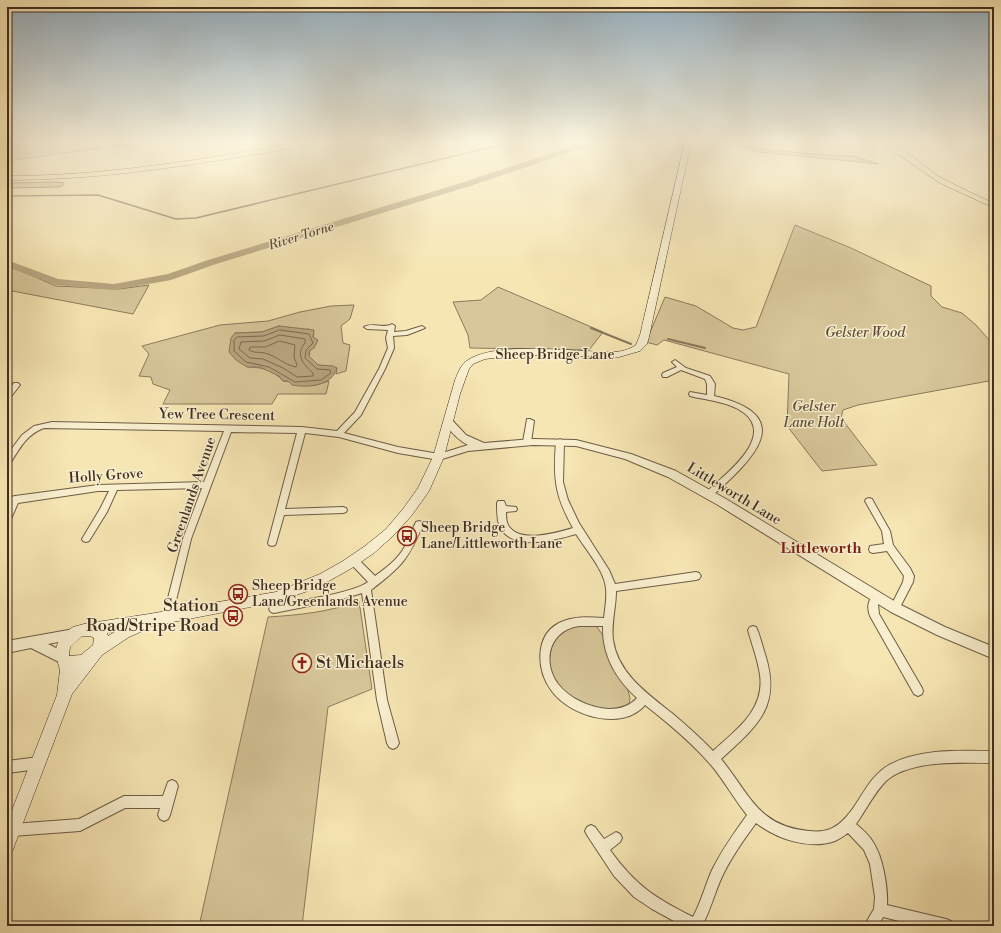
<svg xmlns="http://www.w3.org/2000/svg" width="1001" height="933" viewBox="0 0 1001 933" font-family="'Libre Bodoni',serif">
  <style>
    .green { fill: #d7c79a; stroke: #8c7a5e }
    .water { fill: #b8a781; stroke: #88775b }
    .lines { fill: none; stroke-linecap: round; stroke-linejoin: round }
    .shore { stroke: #7c6a51; stroke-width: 1 }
    .stream-far1 { stroke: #88775b; stroke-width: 1.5 }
    .stream { stroke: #88775b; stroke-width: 2 }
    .river { fill: #b8a781; fill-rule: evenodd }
    .minor-casing { stroke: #6e5c46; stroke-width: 2 }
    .tertiary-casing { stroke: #6e5c46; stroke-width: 2 }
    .secondary-casing { stroke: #402e21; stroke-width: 1 }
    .trunk-casing { stroke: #402e21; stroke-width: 1 }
    .minor { fill: #f9efce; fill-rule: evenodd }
    .tertiary { fill: #f9efce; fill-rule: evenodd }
    .secondary { fill: #f9efce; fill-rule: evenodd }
    .trunk { fill: #f6e6b3; fill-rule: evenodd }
    .labels { text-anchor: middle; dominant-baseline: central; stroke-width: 3; stroke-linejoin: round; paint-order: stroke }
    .far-water-label { font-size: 13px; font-style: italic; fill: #5e4c39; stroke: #f9efce }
    .park-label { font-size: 14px; font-style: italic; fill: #5e4d39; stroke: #f9efce }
    .street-label { font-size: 14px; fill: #402e21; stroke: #f9efce }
    .poi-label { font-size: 14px; fill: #402e21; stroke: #f9efce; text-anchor: start }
    .neighbourhood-label { font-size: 15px; font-weight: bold; fill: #7a1f14; stroke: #f9efce }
    .near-poi-label { font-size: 17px; fill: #402e21; stroke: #f9efce; text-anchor: end }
  </style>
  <rect width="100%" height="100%" fill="#f6e6b3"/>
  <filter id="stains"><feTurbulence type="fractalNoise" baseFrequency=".005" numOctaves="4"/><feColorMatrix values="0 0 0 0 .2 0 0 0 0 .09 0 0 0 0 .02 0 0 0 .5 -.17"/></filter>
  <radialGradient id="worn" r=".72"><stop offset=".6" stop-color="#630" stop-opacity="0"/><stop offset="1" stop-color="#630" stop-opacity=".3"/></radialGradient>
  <path class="green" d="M7 142H146L7 161Z
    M718 142H732L758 149 835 156H853L879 164 760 152Z
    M7 183 58 182 64 183 62 186 59 187 7 188Z
    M795 225 851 248 931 286V296L942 307 962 313 976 325 990 341H994V380L858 405 843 410 841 418 877 465 822 471 787 426 789 374 664 340 657 345 646 342 665 297 696 306 733 328 743 330 756 327Z
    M7 265 56 286 119 289 149 285 133 314 7 290Z
    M498 287 603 332 589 350 470 348 468 335 453 302 481 300Z
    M354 305 350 319 341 326 343 343 350 345 346 371 336 374 337 368 318 365 309 356 314 333 309 329 300 330 279 326 262 332 235 333 247 367C261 367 274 370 283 381L316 385 329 381 326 394H278L272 404H163L170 390 153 384 151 377 139 376 149 354 142 346 220 325 268 321 300 312 331 306Z
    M359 601 372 689 328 707 302 926H199L268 617C300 615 329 612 359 601Z
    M584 622 597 627 607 641 625 679 630 698 628 710 594 712 555 688 545 647 550 636Z"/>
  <path class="water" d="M279 326 314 330 313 337 318 340 314 348 309 351V356L318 365 333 366 337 368C332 386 308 388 292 385L288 381H283L279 376 260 367H247L236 360 229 352 231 338 235 333 262 332Z"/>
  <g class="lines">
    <path class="shore" d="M280 330 309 334 313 343 306 350 305 358 317 369 330 370 331 373 321 380 295 382 269 367 246 362 234 351V340L237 337 263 336Z
      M280 335 305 339V343C295 355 303 364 313 373V376L297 377 283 368 263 359 250 358 239 349 241 342 264 341Z
      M280 341 295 345 294 357 297 365 296 367C285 365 276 356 265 353 259 352 254 353 249 350L250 347H265Z"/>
    <path class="stream-far1" d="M7 196 98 195 176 219 196 218 513 142"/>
    <path class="stream" d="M591 328 631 344
      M668 339 705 348"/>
    <path class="river" d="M585 142H596L595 144 467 187 216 264 171 280 114 290 56 285 7 267V260L58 279 114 284 168 274 208 260 461 183Z"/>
    <defs>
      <path id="minor" d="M392 324 395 326 394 332 406 331 422 326 425 328 407 335 393 336 394 348 385 369 361 415 344 433 398 447 439 454 443 457 442 459 439 460 398 453 339 437 305 433 285 509 343 507 346 508 347 510 346 512 343 513 284 515 276 543 275 545 272 546 269 545 268 543 297 433 231 432 191 539 171 621 168 622 165 621 163 618 183 539 202 488 117 490 107 512 89 541 86 542 83 541 82 539 100 509 109 491H98L18 503 10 521 7 522V508L9 504H7V498L15 496 98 485 204 482 224 431 44 428C27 434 19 449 10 464L7 465V455L22 435 34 426 52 422 302 427 337 431 355 412 379 369 388 348 386 338 388 330 367 329 364 327C372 322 384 329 392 324Z
        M675 360 686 368 710 376 715 384 714 396C800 416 752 460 712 496H706L705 494 706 492C726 474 781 433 738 409 723 401 706 400 690 396L689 394 690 392 707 395V384L705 379 681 370 667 377H663L662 375 663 373 677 367 672 362Z
        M14 383H18L20 385 10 398H7V391Z
        M527 419H530L534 421 531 442 527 445 523 442Z
        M560 439 564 442 563 482 568 500 579 523 609 570 615 584 696 572 699 573 701 576 699 579 696 580 616 591C616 608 611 623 613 640 618 674 648 694 673 714 687 726 701 738 713 751 736 730 765 710 760 675 758 660 752 645 748 630L750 627 753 626 756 627C760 635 762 645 765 654 782 707 757 726 721 759 750 794 757 826 809 831 825 833 836 829 847 816 862 799 868 777 889 765 920 748 960 751 994 751V763C963 763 911 759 886 781 874 793 866 810 856 824 862 829 869 835 873 842 883 857 888 887 887 905L946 919 951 921 953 926H919L883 917 878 926H864L874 909 875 897 870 864 864 850 848 833C844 836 839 839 835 841 809 850 777 839 756 823 743 841 730 859 721 879 714 895 710 911 702 926H683L652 909 634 897 614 876 587 835 585 831 587 827 591 825 595 827 604 839 616 832 620 834 622 838 620 842 610 850C635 885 655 898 693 917 701 902 705 886 712 870 722 850 734 833 747 815 734 799 724 780 711 765 691 742 668 723 645 705 622 732 569 716 551 690 537 671 534 636 559 623 573 616 588 617 604 618 605 608 607 599 606 589 605 571 586 550 576 534 555 540 511 553 499 525 497 518 497 510 497 503L498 501H504L506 506 516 507 517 509 516 511 506 512C506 516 506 521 508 525 519 544 556 533 573 528 555 496 553 479 556 442ZM580 626H603C602 655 616 679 637 698 630 706 620 709 609 709 590 708 570 699 558 684 541 661 550 629 580 626Z
        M869 498 872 499 890 531 893 545 910 568 914 576 913 582 898 611 895 612 892 611 890 608 903 582 904 576 887 551 873 553 870 552 869 549 870 546 884 544 882 531 865 501 866 499Z
        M419 521 422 522 423 524C409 559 401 567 371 590L387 700 399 743 397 747 393 749 389 747 387 743 377 700 362 593 339 600 274 613 271 612 269 609 271 606 274 605C296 601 351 594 368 582L351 564 349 561 351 558 354 557 357 558 375 576C386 568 397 560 404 548 409 539 412 530 416 522Z
        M877 594 880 595 882 598 878 604 879 614 922 688 923 691 922 694 918 696 914 694 870 616C867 608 867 598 877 594Z
        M39 757 43 759 45 763 43 767 39 769 7 773V761Z
        M172 780 176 782 178 786 170 815 168 819 164 821 160 819 158 815 160 808H125L80 831 12 836 7 833 8 826 12 824 79 819 124 796H163L168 782Z"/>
      <path id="tertiary" d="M449 419 452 420 466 435 484 443 533 439 576 440 631 454 676 471 726 499 899 604 945 627 994 647V659L937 635 891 612 718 505 668 477 625 459 576 446 533 445 468 451 439 460 436 459 434 457 436 455 468 445C458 440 450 431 444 422Z
        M74 629 78 630 80 634 78 638 48 644 68 654 69 658 68 662 63 664 31 648 7 653V641Z"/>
      <path id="secondary" d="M685 142H691L649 337 647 344 640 351 619 357 517 355 485 359 473 364 469 369 460 394 444 457 429 491 412 515 394 535 374 553 352 568 329 581 305 592 276 602 147 627 145 630 129 637 102 655 72 694 15 844 13 850 7 852V823L57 695 60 670 55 652 59 639 63 634 73 627 84 624 149 614 276 592 320 574 343 561 365 546 386 529 403 509 418 488 433 457 455 380C458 373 461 364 468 360 494 343 555 350 586 351 603 352 622 355 636 345L640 335ZM115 632 108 636 107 633ZM82 636H90L94 638 93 645 81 655 69 656 70 647Z"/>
      <path id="trunk" d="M303 142H317L314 144C212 162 111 180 7 180V176C107 176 204 159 303 142Z
        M880 142C902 142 919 164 938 176 956 186 975 195 994 203V208L940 183Z"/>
    </defs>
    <use href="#minor" class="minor-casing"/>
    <use href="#tertiary" class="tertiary-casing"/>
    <use href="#secondary" class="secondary-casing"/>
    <use href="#trunk" class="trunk-casing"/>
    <use href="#minor" class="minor"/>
    <use href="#tertiary" class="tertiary"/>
    <use href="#secondary" class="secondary"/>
    <use href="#trunk" class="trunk"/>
  </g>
  <linearGradient id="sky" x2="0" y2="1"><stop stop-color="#95afbf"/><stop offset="0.52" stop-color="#fbf4dd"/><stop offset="1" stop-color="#fbf4dd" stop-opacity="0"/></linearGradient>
  <rect width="1001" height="272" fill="url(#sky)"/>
  <defs>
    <symbol id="bus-ring" viewBox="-11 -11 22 22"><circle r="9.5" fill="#f9efce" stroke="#8f2418" stroke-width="1.5"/><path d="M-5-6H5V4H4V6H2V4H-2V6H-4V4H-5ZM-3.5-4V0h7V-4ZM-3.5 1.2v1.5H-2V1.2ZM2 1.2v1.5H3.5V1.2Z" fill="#8f2418"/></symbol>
    <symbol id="church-ring" viewBox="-11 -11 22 22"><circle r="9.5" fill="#f9efce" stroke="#8f2418" stroke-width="1.5"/><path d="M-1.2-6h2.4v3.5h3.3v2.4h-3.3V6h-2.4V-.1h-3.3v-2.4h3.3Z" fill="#8f2418"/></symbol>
  </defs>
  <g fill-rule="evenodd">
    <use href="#bus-ring" x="396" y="525" width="22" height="22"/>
    <use href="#bus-ring" x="227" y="583" width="22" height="22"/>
    <use href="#bus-ring" x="222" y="605" width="22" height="22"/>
    <use href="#church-ring" x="291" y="652" width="22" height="22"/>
  </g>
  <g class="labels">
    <g class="far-water-label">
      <text transform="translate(301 236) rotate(-17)">River Torne</text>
    </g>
    <g class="park-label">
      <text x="865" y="333">Gelster Wood</text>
      <text x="814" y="407">Gelster<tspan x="814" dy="16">Lane Holt</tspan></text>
    </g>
    <g class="street-label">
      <text x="555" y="355">Sheep Bridge Lane</text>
      <text transform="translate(217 415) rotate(1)">Yew Tree Crescent</text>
      <text transform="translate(106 476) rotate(-4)">Holly Grove</text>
      <text transform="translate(734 494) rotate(31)">Littleworth Lane</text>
      <text transform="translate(192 495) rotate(-71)">Greenlands Avenue</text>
    </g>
    <g class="poi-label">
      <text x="421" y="528">Sheep Bridge<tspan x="421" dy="16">Lane/Littleworth Lane</tspan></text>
      <text x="252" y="586">Sheep Bridge<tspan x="252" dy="16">Lane/Greenlands Avenue</tspan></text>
    </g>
    <g class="neighbourhood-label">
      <text x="821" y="548">Littleworth</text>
    </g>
    <g class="near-poi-label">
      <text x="219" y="606">Station<tspan x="219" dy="20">Road/Stripe Road</tspan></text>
      <text x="316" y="663" text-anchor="start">St Michaels</text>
    </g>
  </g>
  <rect width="1001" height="933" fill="none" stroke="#f6e6b3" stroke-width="24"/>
  <rect x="8" y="8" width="985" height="917" fill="none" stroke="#402e21" stroke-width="2"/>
  <rect x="12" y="12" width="977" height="909" fill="none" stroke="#402e21"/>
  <rect width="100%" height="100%" filter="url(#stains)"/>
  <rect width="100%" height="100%" fill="url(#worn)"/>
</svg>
